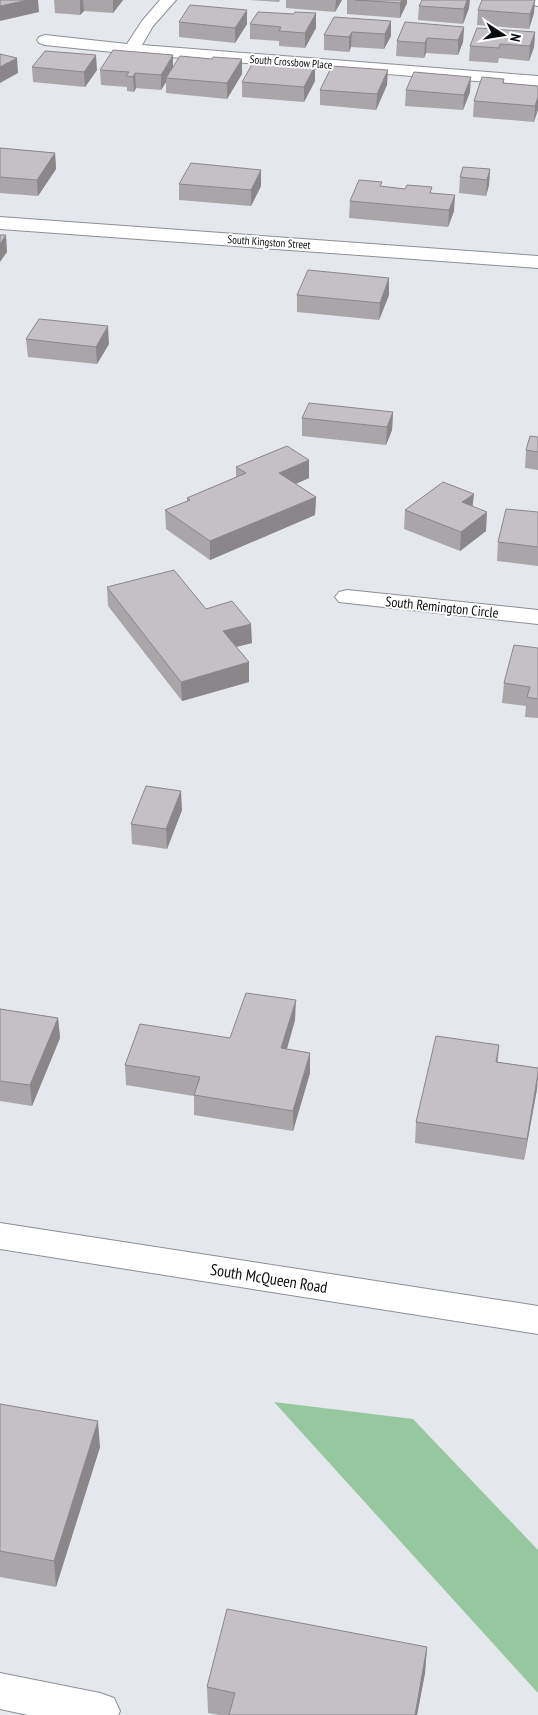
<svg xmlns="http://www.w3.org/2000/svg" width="538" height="1715" viewBox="0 0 538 1715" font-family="'PT Sans Narrow',sans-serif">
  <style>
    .green { fill: #96c79f }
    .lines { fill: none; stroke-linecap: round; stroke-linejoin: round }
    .street-casing { stroke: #8c8f94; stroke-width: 2 }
    .secondary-casing { stroke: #8c8f94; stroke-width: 2 }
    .street { fill: #fff; fill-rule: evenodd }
    .secondary { fill: #fff; fill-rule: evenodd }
    .wall { fill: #a9a5a9 }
    .shaded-wall { fill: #8a868a }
    .building { fill: #c5c0c5; stroke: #8a868a }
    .labels { text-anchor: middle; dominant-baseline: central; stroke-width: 4; stroke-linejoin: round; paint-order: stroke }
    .far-street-label { font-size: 11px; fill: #0a0b0d; stroke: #fff }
    .street-label { font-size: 14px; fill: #0a0b0d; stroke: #fff }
    .near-street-label { font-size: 16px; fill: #0a0b0d; stroke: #fff }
  </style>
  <rect width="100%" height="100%" fill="#e4e7ec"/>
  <path class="green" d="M274 1402 413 1419 538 1550V1693Z"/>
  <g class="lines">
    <defs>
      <path id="street" d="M160 0H176L153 26 142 45 538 76V86L132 54 45 45 39 43 37 40 39 37 45 35 127 44 142 21Z
        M522 0H538V6L525 3Z
        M0 217 538 256V268L0 229Z
        M347 590 538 610V624L339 602 335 597 339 592Z
        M0 1673 100 1693 114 1698 120 1711 118 1715H28L0 1709Z"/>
      <path id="secondary" d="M0 1223 538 1306V1334L0 1249Z"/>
    </defs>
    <use href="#street" class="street-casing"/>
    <use href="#secondary" class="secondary-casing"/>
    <use href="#street" class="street"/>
    <use href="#secondary" class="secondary"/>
  </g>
  <path class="wall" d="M54 0H123L113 13 84 11 80 15 55 13Z
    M250 0H280L279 2Z
    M286 0H342L335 12 286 8Z
    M347 0H407V3L400 18 347 14Z
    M419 6 469 8 463 24 418 20Z
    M478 10 534 13 529 29 477 25Z
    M391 21V36L384 49 351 47 349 52 324 50V35Z
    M179 22 247 24 235 43 179 37Z
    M250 24 316 28 305 48 279 46V41L250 39Z
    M464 27 463 42 458 55 426 53 424 58 396 56 397 41Z
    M535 32 534 47 529 61 499 58 498 63 469 61 470 46Z
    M212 59H242V74L227 99 166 93V82L161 90 136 88 134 92 127 91V87L101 85 100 70 173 67Z
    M32 67 97 70 85 87 33 82Z
    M504 79V83L538 86V109L534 122 473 117 474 101Z
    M315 81 304 102 242 97V82Z
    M387 85 376 110 320 105V90Z
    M406 90 470 92 463 110 405 106Z
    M0 148 55 153 56 169 38 196 0 193Z
    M490 169 489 185 486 196 459 193 460 177Z
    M261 170V186L251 206 179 200V184Z
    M382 186 432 193 454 211 448 227 349 218 350 201Z
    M389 278V295L379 320 297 312V295Z
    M26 339 109 344 97 364 28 357Z
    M393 412 392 430 386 445 302 436V418Z
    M538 437V470L525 468 526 450Z
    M236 467 309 478 296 484 316 497 315 515 210 560 166 529 165 510 187 501V498L236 477Z
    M473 507 486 531 460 551 404 529 405 510Z
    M538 512V566L497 561 498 542Z
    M107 587 206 609 252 643 236 647 249 682 182 701 108 606Z
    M538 648V718L525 717 526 706 502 703 504 683Z
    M182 810 167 849 132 844 131 824Z
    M0 1009 58 1018 60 1038 32 1106 0 1101Z
    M295 1020 287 1049 310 1053V1073L293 1131 194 1115V1096L126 1085 125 1065 230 1038Z
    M499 1045 498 1062 538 1068 537 1089 524 1160 415 1143 416 1122Z
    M0 1404 100 1447 56 1587 0 1577Z
    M427 1647 425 1673 417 1715H219L208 1713 207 1687Z"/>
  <path class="shaded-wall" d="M28 0H38L39 12 0 21V6Z
    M80 0H83L84 11 80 15Z
    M113 0H123L113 13Z
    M336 0H342L335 12Z
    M402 0H407V3L400 18V3Z
    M467 0H470L469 8 463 24 464 9Z
    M535 0 534 13 529 29 530 14Z
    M247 10V24L235 43V28Z
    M316 13V28L305 48V33Z
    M391 21V36L384 49 385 34Z
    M464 27 463 42 458 55V40Z
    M352 32 351 47 349 52V37Z
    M535 32 534 47 529 61 530 46Z
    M427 38 426 53 424 58 425 43Z
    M96 55 97 70 85 87 84 72Z
    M173 55V70L166 78V82L161 90V75Z
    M17 58 18 73 0 83V67Z
    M242 59V74L227 99V83Z
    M315 66V81L304 102V87Z
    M388 70 387 85 376 110 377 94Z
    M135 73 136 88 134 92 133 77Z
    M471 77 470 92 463 110 464 95Z
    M538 97V109L534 122 535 106Z
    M55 153 56 169 38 196 37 180Z
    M490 169 489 185 486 196 487 180Z
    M261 170V186L251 206V190Z
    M455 195 454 211 448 227 449 210Z
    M6 235 7 252 0 262V244Z
    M389 278V295L379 320 380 303Z
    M108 326 109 344 97 364 96 347Z
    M393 412 392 430 386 445 387 427Z
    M309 460V478L279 491V473Z
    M474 494 472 512 462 502Z
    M316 497 315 515 210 560V541Z
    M487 512 486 531 460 551 461 532Z
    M251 624 252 643 223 650V631Z
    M249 662V682L182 701 181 682Z
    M181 791 182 810 167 849 166 829Z
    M296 1000 295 1020 281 1069V1048Z
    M58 1018 60 1038 32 1106 30 1085Z
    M310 1053V1073L293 1131V1111Z
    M538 1073 537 1089 524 1160 527 1139Z
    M98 1421 100 1447 56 1587 54 1561Z
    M427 1647 425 1673 417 1715H415Z"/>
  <path class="building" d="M0 0H28L0 6Z
    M355 0H402L400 3Z
    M422 0H467L464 9 419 6Z
    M482 0H535L530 14 478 10Z
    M190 5 247 10 235 28 179 22Z
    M258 12 294 14 295 12 316 13 305 33 279 31 281 27 250 24Z
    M334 17 391 21 385 34 352 32 349 37 324 35Z
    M405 22 464 27 458 40 427 38 425 43 397 41Z
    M477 28 535 32 530 46 500 44 499 48 470 46Z
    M113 50 173 55 161 75 135 73 133 77 126 76 129 72 100 70Z
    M45 51 96 55 84 72 32 67Z
    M0 54 17 58 0 67Z
    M180 56 212 59 213 57 242 59 227 83 166 78Z
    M254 61 315 66 304 87 242 82Z
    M332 66 388 70 377 94 320 90Z
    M414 72 471 77 464 95 406 90Z
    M482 77 504 79 503 83 538 86V97L535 106 474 101Z
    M0 148 55 153 37 180 0 177Z
    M191 163 261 170 251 190 179 184Z
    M463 167 490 169 487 180 460 177Z
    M359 180 382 182 380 186 405 189 407 185 432 187 430 193 455 195 449 210 350 201Z
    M0 235H6L0 244Z
    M308 270 389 278 380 303 297 295Z
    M39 319 108 326 96 347 26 339Z
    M309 403 393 412 387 427 302 418Z
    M530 436 538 437V452L526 450Z
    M287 446 309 460 279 473 316 497 210 541 165 510 190 500 187 498 246 473 236 467Z
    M443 482 474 494 462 502 487 512 461 532 405 510Z
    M506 509 538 512V547L498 542Z
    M174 570 206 609 232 601 251 624 223 631 249 662 181 682 107 587Z
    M514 645 538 648V699L527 697 530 687 504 683Z
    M146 786 181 791 166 829 131 824Z
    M246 993 296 1000 281 1048 310 1053 293 1111 194 1095 200 1077 125 1065 140 1024 230 1038Z
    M0 1009 58 1018 30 1085 0 1081Z
    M436 1036 499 1045 496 1062 538 1068V1073L527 1139 416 1122Z
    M0 1404 98 1421 54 1561 0 1551Z
    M227 1609 427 1647 415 1715H229L235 1693 207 1687Z"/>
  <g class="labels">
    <g class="far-street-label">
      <text transform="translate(291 62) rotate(4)">South Crossbow Place</text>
      <text transform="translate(269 242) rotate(4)">South Kingston Street</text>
    </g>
    <g class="street-label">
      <text transform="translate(442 607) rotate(6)">South Remington Circle</text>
    </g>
    <g class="near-street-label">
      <text transform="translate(269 1278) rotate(9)">South McQueen Road</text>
    </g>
  </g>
  <g transform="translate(503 35) rotate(102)" stroke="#ffffff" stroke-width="4" paint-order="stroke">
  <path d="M0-4L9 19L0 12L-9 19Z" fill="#0a0b0d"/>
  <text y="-8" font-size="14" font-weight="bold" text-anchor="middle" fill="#0a0b0d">N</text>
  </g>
</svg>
